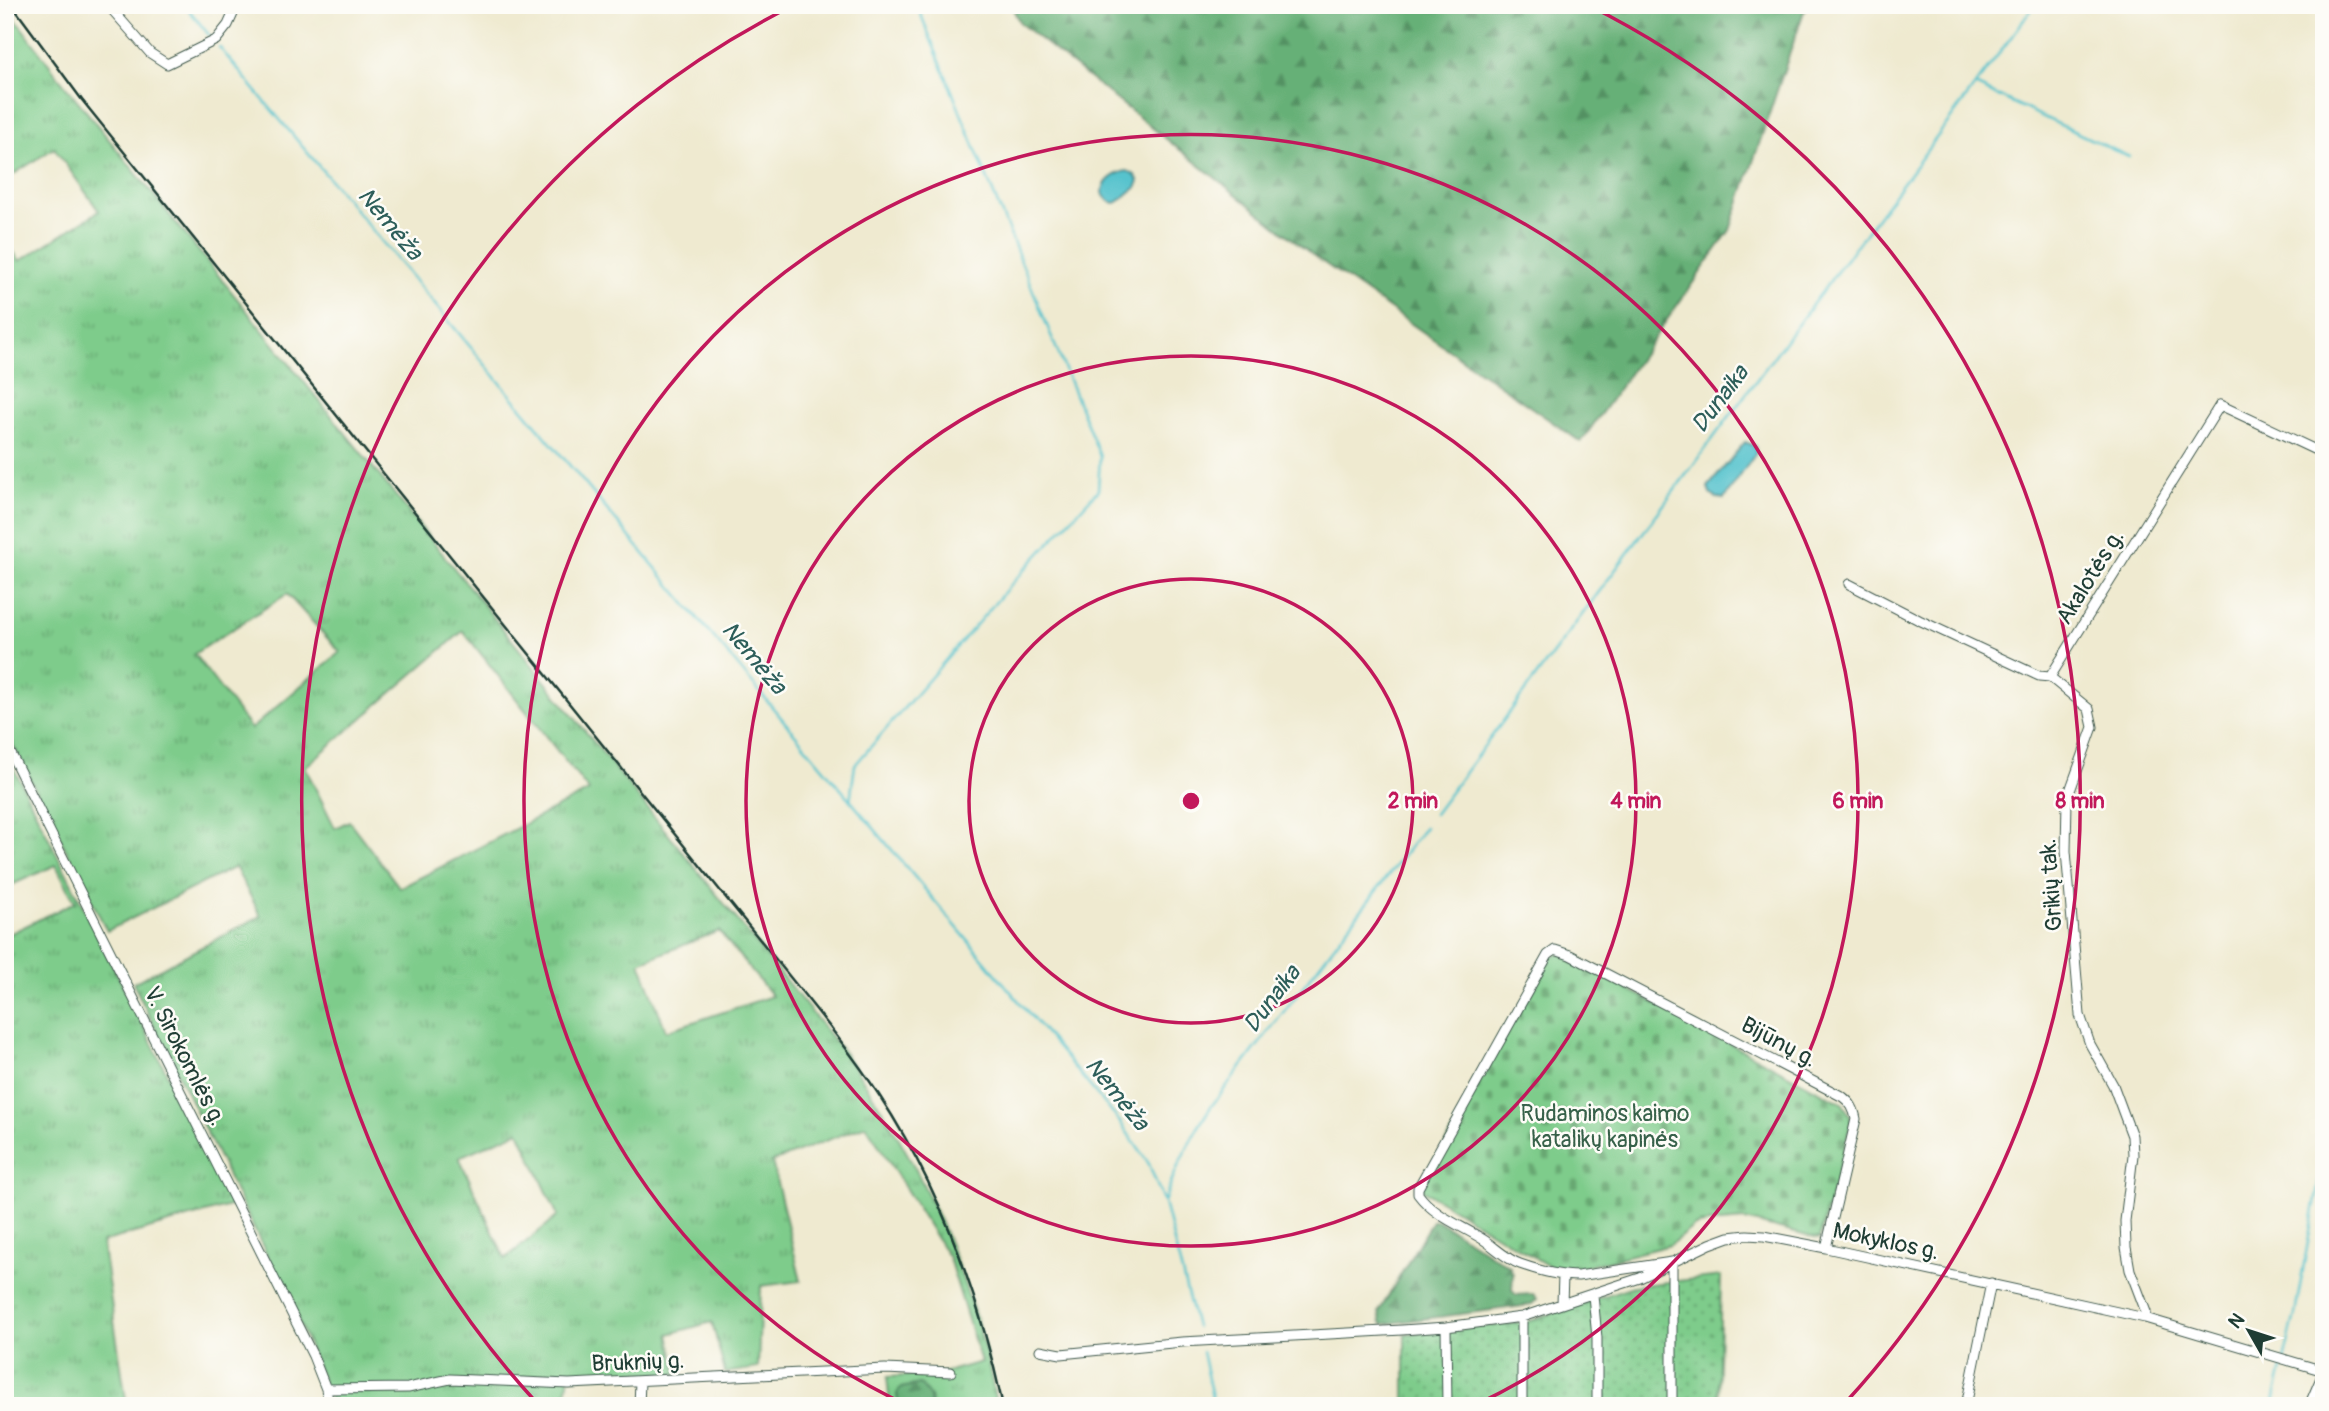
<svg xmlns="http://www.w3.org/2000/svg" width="2329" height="1411" viewBox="0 0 2329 1411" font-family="Pangolin,sans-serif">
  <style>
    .grass { fill: url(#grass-tufts); stroke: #4e8460; stroke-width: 2; fill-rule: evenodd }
    .forest { fill: url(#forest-firs); stroke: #427656; stroke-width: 2 }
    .cemetery { fill: url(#cemetery-stones); stroke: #4e8460; stroke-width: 2 }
    .park { fill: url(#park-dots); stroke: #4e8460; stroke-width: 2 }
    .water { fill: #56c3cd; stroke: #3a8080; stroke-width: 2 }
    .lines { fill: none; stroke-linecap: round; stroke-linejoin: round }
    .stream { stroke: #56c3cd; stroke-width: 2.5 }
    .street-casing { stroke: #3e574b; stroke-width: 11 }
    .street { stroke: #fff; stroke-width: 9 }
    .rail { stroke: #1f3d34; stroke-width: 2.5 }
    .ring { fill: none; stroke: #c2185b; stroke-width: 3.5 }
    .labels { text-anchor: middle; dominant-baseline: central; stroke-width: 5; stroke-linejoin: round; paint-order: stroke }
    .street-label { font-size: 23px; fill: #1f3d34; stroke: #fdfcf7 }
    .park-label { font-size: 23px; fill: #37614a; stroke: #fdfcf7 }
    .water-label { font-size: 24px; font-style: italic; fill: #2d5e5a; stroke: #fdfcf7 }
    .centre { fill: #c2185b; stroke: #fdfcf7; stroke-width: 3.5 }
    .ring-label { font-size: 21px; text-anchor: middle; font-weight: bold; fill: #c2185b; stroke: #fdfcf7; stroke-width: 5; stroke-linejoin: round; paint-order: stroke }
  </style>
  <defs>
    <pattern id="grass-tufts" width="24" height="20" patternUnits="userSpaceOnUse" patternTransform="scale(1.75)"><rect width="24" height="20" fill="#7ecc8b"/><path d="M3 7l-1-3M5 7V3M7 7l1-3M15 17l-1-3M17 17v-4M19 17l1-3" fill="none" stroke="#67a772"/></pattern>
    <pattern id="forest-firs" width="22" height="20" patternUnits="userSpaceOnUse" patternTransform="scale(1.75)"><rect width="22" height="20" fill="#66b077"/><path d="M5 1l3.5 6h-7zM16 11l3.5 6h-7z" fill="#539062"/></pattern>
    <pattern id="cemetery-stones" width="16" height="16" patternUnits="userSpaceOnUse" patternTransform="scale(1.75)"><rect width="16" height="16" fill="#7ecc8b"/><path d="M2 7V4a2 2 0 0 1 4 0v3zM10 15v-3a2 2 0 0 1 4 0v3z" fill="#67a772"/></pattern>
    <pattern id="park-dots" width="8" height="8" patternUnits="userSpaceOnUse" patternTransform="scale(1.75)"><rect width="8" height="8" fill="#7ecc8b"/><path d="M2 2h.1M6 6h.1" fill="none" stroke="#67a772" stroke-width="1.8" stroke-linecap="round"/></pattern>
  </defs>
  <rect width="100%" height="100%" fill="#fdfcf7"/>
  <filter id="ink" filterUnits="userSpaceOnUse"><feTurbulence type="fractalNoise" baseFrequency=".0143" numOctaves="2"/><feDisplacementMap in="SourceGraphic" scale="14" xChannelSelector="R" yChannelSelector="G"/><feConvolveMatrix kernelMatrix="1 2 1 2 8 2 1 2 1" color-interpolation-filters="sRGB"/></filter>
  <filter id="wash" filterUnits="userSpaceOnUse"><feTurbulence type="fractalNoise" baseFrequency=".00686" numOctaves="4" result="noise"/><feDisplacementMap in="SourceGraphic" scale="28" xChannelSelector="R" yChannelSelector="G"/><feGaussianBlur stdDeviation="1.57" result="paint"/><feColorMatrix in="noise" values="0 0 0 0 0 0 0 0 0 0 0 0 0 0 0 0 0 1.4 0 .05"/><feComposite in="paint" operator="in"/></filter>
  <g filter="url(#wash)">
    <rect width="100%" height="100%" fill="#efead0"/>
    <path class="grass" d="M5 5 60 79 173 219 845 1054C901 1134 938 1204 969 1297 981 1332 991 1368 996 1406H931L930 1397 897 1394 899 1406H890L887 1377 939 1374 981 1362 949 1258 866 1125 772 1162 801 1281 761 1286 758 1368 725 1373 712 1322 669 1334 677 1374 569 1376 564 1406H333L294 1310 133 983 261 916 235 867 107 931 5 729V240L20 261 99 211 54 148 5 180ZM287 594 340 652 251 729 194 654ZM463 631 589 791 400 888 349 821 335 828 305 767ZM719 931 772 996 666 1031 640 962ZM519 1131 558 1216 505 1259 459 1157Z
      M5 751 233 1205 102 1242 127 1406H5V936L75 902 56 865 5 888Z"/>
    <path class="forest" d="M1011 5H1806L1730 230 1581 442 1314 256 1020 23Z
      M1437 1220 1510 1267 1513 1274 1512 1290 1516 1295 1533 1294 1537 1299 1531 1305 1384 1324 1381 1322 1379 1312 1432 1221Z
      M920 1384 930 1397 931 1406H899L897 1394 901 1388Z"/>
    <path class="cemetery" d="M1562 954 1842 1103 1850 1115 1851 1123 1819 1239 1745 1220 1709 1223 1694 1226 1670 1245 1560 1273 1421 1189 1547 960 1554 955Z"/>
    <path class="park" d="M1721 1276 1718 1406H1405V1334L1527 1322 1633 1286Z"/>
    <path class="water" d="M1128 171 1135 175 1139 181 1136 188C1127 192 1124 200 1115 203 1091 196 1107 173 1128 171Z
      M1745 442 1755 446 1756 453 1724 499 1717 498 1710 494 1708 487Z"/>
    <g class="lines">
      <path class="stream" d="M185 5 209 35
        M219 47 1120 1122 1149 1164 1164 1203 1196 1327
        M1977 86 2129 157
        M850 801 855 765 1007 589 1098 490 1100 456 917 5
        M1434 814 2035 5
        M1164 1202C1175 1168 1191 1138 1210 1108L1425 827
        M1202 1352 1214 1406
        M2273 1406 2295 1314 2324 1154"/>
    </g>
  </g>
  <g filter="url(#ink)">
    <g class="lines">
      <defs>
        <path id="street" d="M108 5 150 53 167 64 216 40 228 25 237 5
          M1849 584 1919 620 2039 676 2050 677 2220 405 2324 454
          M2050 677 2089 709 2093 727 2067 799 2066 851 2080 1015 2090 1044 2113 1085 2132 1136 2133 1155 2125 1221 2126 1247 2130 1270 2146 1312 2145 1318
          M5 742 313 1356 326 1389 329 1406
          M1593 1295 1597 1338V1406
          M1562 1303 1563 1276
          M1522 1317V1406
          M1446 1327 1447 1406
          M1040 1350 1061 1354 1182 1342 1402 1330 1446 1327 1522 1317 1640 1278 1710 1244 1729 1237 1747 1235 1764 1236 1826 1248 2145 1318 2324 1371 2309 1406
          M326 1389 408 1388 450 1379 569 1384 885 1369 951 1372
          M639 1406 640 1381
          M1672 1406V1262L1578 1276C1561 1276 1537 1270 1520 1264 1506 1259 1496 1248 1484 1240 1461 1225 1435 1217 1418 1194V1188L1548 955 1555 950 1570 955 1843 1097C1851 1103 1854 1109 1856 1119L1826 1248
          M1966 1406 1991 1283"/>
      </defs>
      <use href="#street" class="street-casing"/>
      <use href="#street" class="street"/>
      <path class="rail" d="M12 5 82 100 786 972C818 1012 851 1052 879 1095 941 1189 979 1296 1003 1406"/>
    </g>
  </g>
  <g class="ring">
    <circle cx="1191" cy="801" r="222"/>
    <circle cx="1191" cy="801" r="445"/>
    <path d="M909 1406A667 667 0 1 1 1473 1406"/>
    <path d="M536 1402A889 889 0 0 1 794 5M1588 5A889 889 0 0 1 1846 1402"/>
  </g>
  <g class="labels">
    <g class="street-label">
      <text transform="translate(2090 577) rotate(-58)">Akalotės g.</text>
      <text transform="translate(2051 885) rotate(-94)">Grikių tak.</text>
      <text transform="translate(1779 1042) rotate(28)">Bijūnų g.</text>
      <text transform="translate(185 1056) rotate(63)">V. Sirokomlės g.</text>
      <text transform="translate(1886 1241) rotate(12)">Mokyklos g.</text>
      <text transform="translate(638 1362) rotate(-2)">Bruknių g.</text>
    </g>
    <g class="park-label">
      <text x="1605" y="1113">Rudaminos kaimo<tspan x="1605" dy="26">katalikų kapinės</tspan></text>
    </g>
    <g class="water-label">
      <text transform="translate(390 224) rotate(50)">Nemėža</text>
      <text transform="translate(1720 399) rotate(-53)">Dunaika</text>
      <text transform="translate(754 658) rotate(50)">Nemėža</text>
      <text transform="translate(1272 999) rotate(-53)">Dunaika</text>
      <text transform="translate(1117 1094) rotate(51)">Nemėža</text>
    </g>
  </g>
  <circle cx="1191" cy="801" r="10" class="centre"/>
  <g class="ring-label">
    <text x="1413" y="808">2 min</text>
    <text x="1636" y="808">4 min</text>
    <text x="1858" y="808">6 min</text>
    <text x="2080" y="808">8 min</text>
  </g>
  <rect width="2329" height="1411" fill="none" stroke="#fdfcf7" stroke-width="28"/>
  <g transform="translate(2249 1331) rotate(309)" stroke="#fdfcf7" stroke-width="5" paint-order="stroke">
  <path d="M0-5L12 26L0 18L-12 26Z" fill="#1f3d34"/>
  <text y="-10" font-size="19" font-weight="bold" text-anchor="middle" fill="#1f3d34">N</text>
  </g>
</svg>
